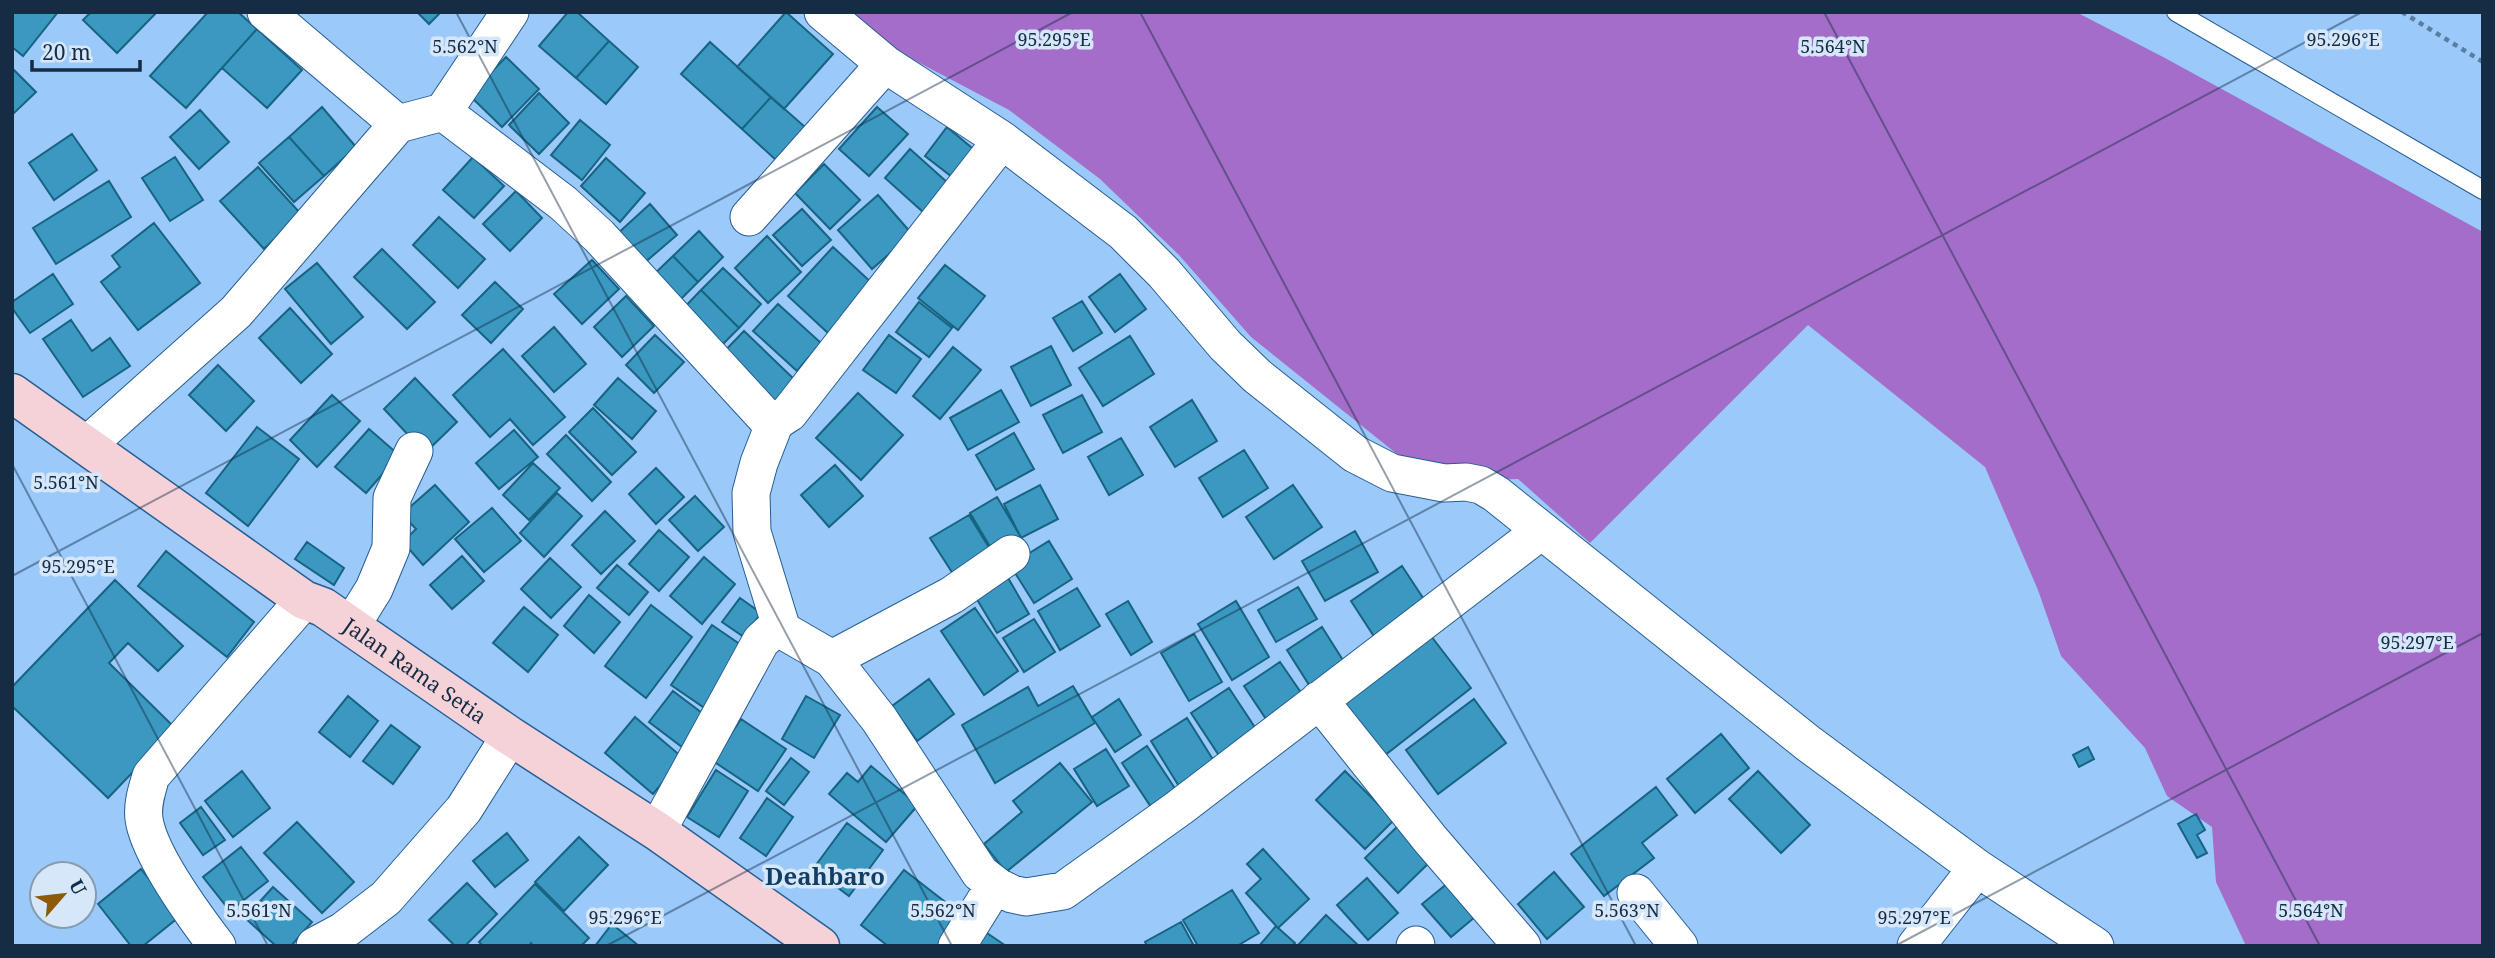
<svg xmlns="http://www.w3.org/2000/svg" width="2495" height="958" viewBox="0 0 2495 958" font-family="'Noto Serif',serif">
  <style>
    .water { fill: #a46dc9 }
    .building { fill: #3a98c1; stroke: #186381; stroke-width: 2 }
    .lines { fill: none; stroke-linecap: round; stroke-linejoin: round }
    .lane-casing { stroke: #265e94; stroke-width: 20 }
    .street-casing { stroke: #265e94; stroke-width: 39 }
    .secondary-casing { stroke: #265e94; stroke-width: 41 }
    .path { stroke: #5a7da2; stroke-width: 4.5; stroke-dasharray: 5 5; stroke-linecap: butt }
    .lane { stroke: #fff; stroke-width: 18 }
    .street { stroke: #fff; stroke-width: 37 }
    .secondary { stroke: #f5d2d8; stroke-width: 38 }
    .ticks { fill: none; stroke: #142c44; stroke-width: 2; stroke-opacity: 0.45 }
    .labels { text-anchor: middle; dominant-baseline: central; stroke-width: 7; stroke-linejoin: round; paint-order: stroke }
    .street-label { font-size: 21px; fill: #142c44; stroke: #d6e7fa }
    .quarter-label { font-size: 24px; font-weight: bold; fill: #123e66; stroke: #d6e7fa }
    .ticks-label { font-size: 18px; text-anchor: middle; fill: #142c44; stroke: #d6e7fa; stroke-width: 7; stroke-linejoin: round; paint-order: stroke }
  </style>
  <rect width="100%" height="100%" fill="#9bc9fa"/>
  <path class="water" d="M850 12H2076L2165 58 2483 232V946H2246L2216 882 2212 827 2167 796 2145 748 2061 656 2038 590 1985 467 1808 325 1590 543 1518 479 1448 481 1397 454 1251 337 1179 255 1100 179 1009 110 893 49Z"/>
  <path class="building" d="M12 12H58L23 56 12 47Z
    M91 12H157L117 53 83 20Z
    M208 12H238L257 29 186 108 150 76Z
    M417 12H441L429 24Z
    M568 12H577L609 41 576 78 539 46Z
    M786 12 833 54 784 109 737 67Z
    M257 29 302 70 267 108 222 68Z
    M609 41 638 67 606 104 576 78Z
    M710 42 771 97 742 129 681 74Z
    M506 57 539 89 502 127 469 95Z
    M12 68 36 92 12 115Z
    M539 93 569 123 539 154 509 125Z
    M771 97 805 127 776 160 742 129Z
    M322 107 356 147 324 176 289 137Z
    M877 107 908 134 869 176 839 149Z
    M200 110 229 142 199 169 170 137Z
    M580 120 610 145 582 180 551 155Z
    M947 127 978 153 956 180 925 156Z
    M72 134 97 170 54 200 29 163Z
    M289 137 324 176 294 202 259 163Z
    M910 149 948 183 923 212 885 178Z
    M175 157 203 200 170 221 142 178Z
    M473 157 504 186 474 218 443 190Z
    M606 158 645 193 620 222 581 186Z
    M824 164 860 200 830 229 795 193Z
    M258 167 301 214 264 249 220 201Z
    M109 181 131 217 56 264 33 228Z
    M516 191 542 218 510 251 483 224Z
    M878 195 912 234 872 269 838 230Z
    M650 204 677 235 643 264 617 234Z
    M802 209 831 240 802 266 773 235Z
    M439 217 485 259 458 288 413 245Z
    M154 223 200 283 138 330 101 282 120 267 112 256Z
    M699 231 723 257 698 282 673 256Z
    M767 236 801 272 768 303 735 268Z
    M833 247 874 285 828 333 788 296Z
    M382 249 435 302 407 329 354 277Z
    M673 256 698 282 672 308 647 281Z
    M592 260 619 289 582 324 554 294Z
    M317 263 363 317 331 344 285 289Z
    M945 265 985 296 958 330 918 298Z
    M723 268 761 304 739 328 701 290Z
    M53 274 73 304 30 333 12 308V302Z
    M1120 274 1146 309 1115 332 1089 297Z
    M495 282 523 309 491 343 462 315Z
    M701 290 739 328 716 351 678 314Z
    M626 296 654 326 622 357 594 327Z
    M1082 301 1102 333 1073 351 1053 318Z
    M919 302 952 328 929 357 896 332Z
    M778 304 821 343 797 371 753 331Z
    M290 308 332 354 301 383 259 338Z
    M71 320 92 351 110 338 130 366 83 397 43 339Z
    M554 327 586 364 554 392 522 356Z
    M744 331 796 381 769 409 717 359Z
    M655 335 684 362 654 393 626 365Z
    M889 335 921 359 896 393 863 370Z
    M1130 336 1154 374 1103 406 1079 368Z
    M1051 346 1071 385 1031 406 1011 367Z
    M953 347 981 370 940 419 913 396Z
    M503 349 565 417 533 445 510 419 490 437 453 395Z
    M218 365 254 401 226 431 189 395Z
    M415 378 457 422 425 453 384 409Z
    M618 378 656 411 632 439 594 405Z
    M1001 390 1019 422 968 450 950 418Z
    M858 393 903 435 861 480 816 438Z
    M332 395 360 421 317 467 290 440Z
    M1082 395 1102 432 1063 453 1043 415Z
    M1192 400 1217 441 1175 467 1150 427Z
    M593 408 636 452 612 475 569 432Z
    M257 427 299 459 248 526 206 493Z
    M369 429 399 455 366 493 335 467Z
    M514 430 538 457 499 489 476 463Z
    M1014 433 1034 469 996 490 976 455Z
    M566 435 611 482 592 501 547 454Z
    M1121 438 1143 475 1109 495 1088 457Z
    M1244 450 1268 488 1223 517 1199 478Z
    M533 463 560 488 529 520 503 495Z
    M835 465 863 496 829 527 801 495Z
    M656 468 684 497 656 524 629 494Z
    M435 485 469 522 423 565 403 542 416 529 402 514Z
    M1040 485 1058 519 1021 538 1004 504Z
    M1293 485 1322 527 1274 559 1246 517Z
    M557 493 582 516 544 557 520 533Z
    M695 496 724 527 698 551 669 520Z
    M997 497 1022 539 995 555 970 513Z
    M492 508 521 541 484 572 455 539Z
    M605 511 635 541 601 574 572 545Z
    M969 515 993 554 955 577 930 538Z
    M659 530 689 557 659 591 629 564Z
    M1355 531 1378 572 1325 601 1302 561Z
    M1049 541 1072 579 1034 603 1010 565Z
    M307 542 344 568 334 585 295 559Z
    M166 551 254 622 227 657 138 586Z
    M462 556 484 581 452 609 430 585Z
    M704 557 735 584 702 624 670 596Z
    M550 558 581 587 551 618 521 589Z
    M617 565 648 592 629 615 597 588Z
    M1402 566 1429 607 1377 641 1351 601Z
    M1004 571 1029 614 997 633 972 591Z
    M115 580 183 646 158 671 128 643 109 663 175 728 108 798 12 706V687Z
    M1298 587 1317 619 1276 642 1258 610Z
    M1077 588 1100 626 1060 650 1038 611Z
    M589 595 620 622 594 653 564 626Z
    M740 598 761 613 744 637 722 622Z
    M1128 601 1152 642 1131 655 1106 614Z
    M1236 601 1269 657 1232 680 1198 624Z
    M651 605 692 637 646 698 605 666Z
    M524 607 558 635 528 672 493 643Z
    M975 608 1018 671 984 695 941 631Z
    M1034 619 1055 652 1024 672 1003 638Z
    M712 625 747 649 706 709 671 685Z
    M1322 627 1346 665 1311 688 1287 650Z
    M1194 634 1222 682 1189 701 1161 653Z
    M1431 636 1471 688 1380 759 1340 708Z
    M1280 662 1304 697 1268 722 1244 686Z
    M929 679 954 714 917 741 892 706Z
    M1073 686 1095 723 995 783 962 725 1028 687 1038 706Z
    M1229 688 1258 732 1220 757 1191 713Z
    M673 691 706 716 682 747 649 722Z
    M348 696 378 721 350 757 319 732Z
    M806 696 840 715 814 758 782 739Z
    M1119 699 1141 735 1115 752 1092 717Z
    M1474 699 1506 743 1438 794 1406 750Z
    M635 717 683 758 653 794 605 753Z
    M1187 718 1217 766 1180 788 1151 741Z
    M741 719 786 749 758 791 713 761Z
    M391 725 420 747 393 784 363 761Z
    M1721 734 1749 768 1695 813 1667 779Z
    M1147 746 1176 790 1151 807 1122 763Z
    M2088 747 2094 759 2079 767 2073 755Z
    M1106 749 1129 786 1097 806 1074 769Z
    M791 758 809 772 784 805 766 791Z
    M1060 763 1092 802 1006 872 984 844 1022 812 1013 801Z
    M871 766 918 805 886 842 829 794 847 773 858 782Z
    M716 770 748 791 719 837 687 817Z
    M242 771 270 808 233 837 205 801Z
    M1345 771 1394 820 1365 849 1316 800Z
    M1758 771 1810 825 1781 853 1729 799Z
    M1656 787 1677 815 1642 843 1654 858 1604 896 1571 854Z
    M767 798 793 817 766 856 740 838Z
    M201 807 225 840 203 855 180 823Z
    M2196 814 2205 830 2197 835 2207 853 2197 858 2178 824Z
    M297 822 354 882 322 913 264 853Z
    M847 823 883 850 849 896 813 869Z
    M1401 823 1434 858 1398 893 1365 858Z
    M507 833 528 860 495 887 473 861Z
    M579 837 608 865 564 911 535 882Z
    M241 847 268 881 230 911 203 877Z
    M1263 849 1309 899 1278 928 1246 893 1261 879 1247 864Z
    M141 869 179 917 143 946H131L98 904Z
    M904 870 962 915 938 946H888L861 925Z
    M1554 872 1584 907 1547 939 1518 904Z
    M1367 878 1398 913 1368 940 1337 905Z
    M1453 879 1481 912 1451 937 1422 904Z
    M467 883 497 914 465 946H455L429 920Z
    M535 884 589 938 581 946H533L531 943 529 946H483L479 942Z
    M273 887 312 922 291 946H276L245 918Z
    M1232 890 1259 933 1237 946H1198L1183 920Z
    M1326 915 1359 946H1301L1299 944Z
    M1181 922 1194 946H1147L1145 942Z
    M612 924 639 946H595Z
    M1276 926 1295 943 1292 946H1259Z
    M984 931 1006 946H974Z"/>
  <g class="lines">
    <defs>
      <path id="lane" d="M2176 12 2483 190"/>
      <path id="street" d="M266 12 398 124
        M823 12 885 64 1002 140 1123 232 1164 273 1225 345 1257 376 1355 454 1392 473 1444 483 1466 482 1481 485 1496 494 1809 744 1977 868 2095 946
        M443 112 563 203 599 236 766 418 775 422
        M749 217 885 64
        M87 445 236 312 398 124 443 112 510 12
        M351 626 374 589 391 548 392 498 414 451
        M782 630 752 532 751 493 759 463 775 422 789 413 1002 140
        M832 659 952 595 1011 554
        M1319 700 1430 839 1522 946
        M657 831 761 641 772 631 782 630 832 659 879 719 980 873 998 887 1012 894 1026 897 1063 891 1179 808 1541 531
        M1636 893 1679 946
        M217 946C195 917 149 854 144 819 142 804 147 790 151 776L304 600
        M315 946 343 931 386 898 464 809 510 736
        M957 946 995 885
        M1415 946 1416 945
        M1916 946 1977 868"/>
      <g id="secondary">
        <path id="s1" d="M12 393 304 600 323 607 510 736 657 831 820 946"/>
      </g>
    </defs>
    <use href="#lane" class="lane-casing"/>
    <use href="#street" class="street-casing"/>
    <use href="#secondary" class="secondary-casing"/>
    <path class="path" d="M2402 12 2483 62"/>
    <use href="#lane" class="lane"/>
    <use href="#street" class="street"/>
    <use href="#secondary" class="secondary"/>
  </g>
  <path class="ticks" d="M456 12 952 946M1140 12 1636 946M1824 12 2320 946M12 464 268 946M12 576 1073 12M606 946 2362 12M1895 946 2483 633"/>
  <g class="labels">
    <g class="street-label">
      <text stroke="none"><textPath href="#s1" startOffset="490">Jalan Rama Setia</textPath></text>
    </g>
    <g class="quarter-label">
      <text x="825" y="875">Deahbaro</text>
    </g>
  </g>
  <g class="ticks-label">
    <text x="1054" y="46">95.295°E</text>
    <text x="2343" y="46">95.296°E</text>
    <text x="465" y="53">5.562°N</text>
    <text x="1833" y="53">5.564°N</text>
    <text x="66" y="489">5.561°N</text>
    <text x="78" y="573">95.295°E</text>
    <text x="2417" y="649">95.297°E</text>
    <text x="259" y="917">5.561°N</text>
    <text x="943" y="917">5.562°N</text>
    <text x="1627" y="917">5.563°N</text>
    <text x="2311" y="917">5.564°N</text>
    <text x="625" y="924">95.296°E</text>
    <text x="1914" y="924">95.297°E</text>
  </g>
  <rect width="2495" height="958" fill="none" stroke="#142c44" stroke-width="28"/>
  <g transform="translate(63 895) rotate(62)"><circle r="33" fill="#d6e7fa" stroke="#889cb1" stroke-width="2"/>
  <path d="M0-5L12 26L0 18L-12 26Z" fill="#8e5a09"/>
  <text y="-10" font-size="19" font-weight="bold" text-anchor="middle" fill="#142c44">U</text>
  </g>
  <path d="M32 60v10h108v-10" fill="none" stroke="#142c44" stroke-width="3.5"/>
  <text x="42" y="60" font-size="21" fill="#142c44" stroke="#d6e7fa" stroke-width="5" paint-order="stroke">20 m</text>
</svg>
